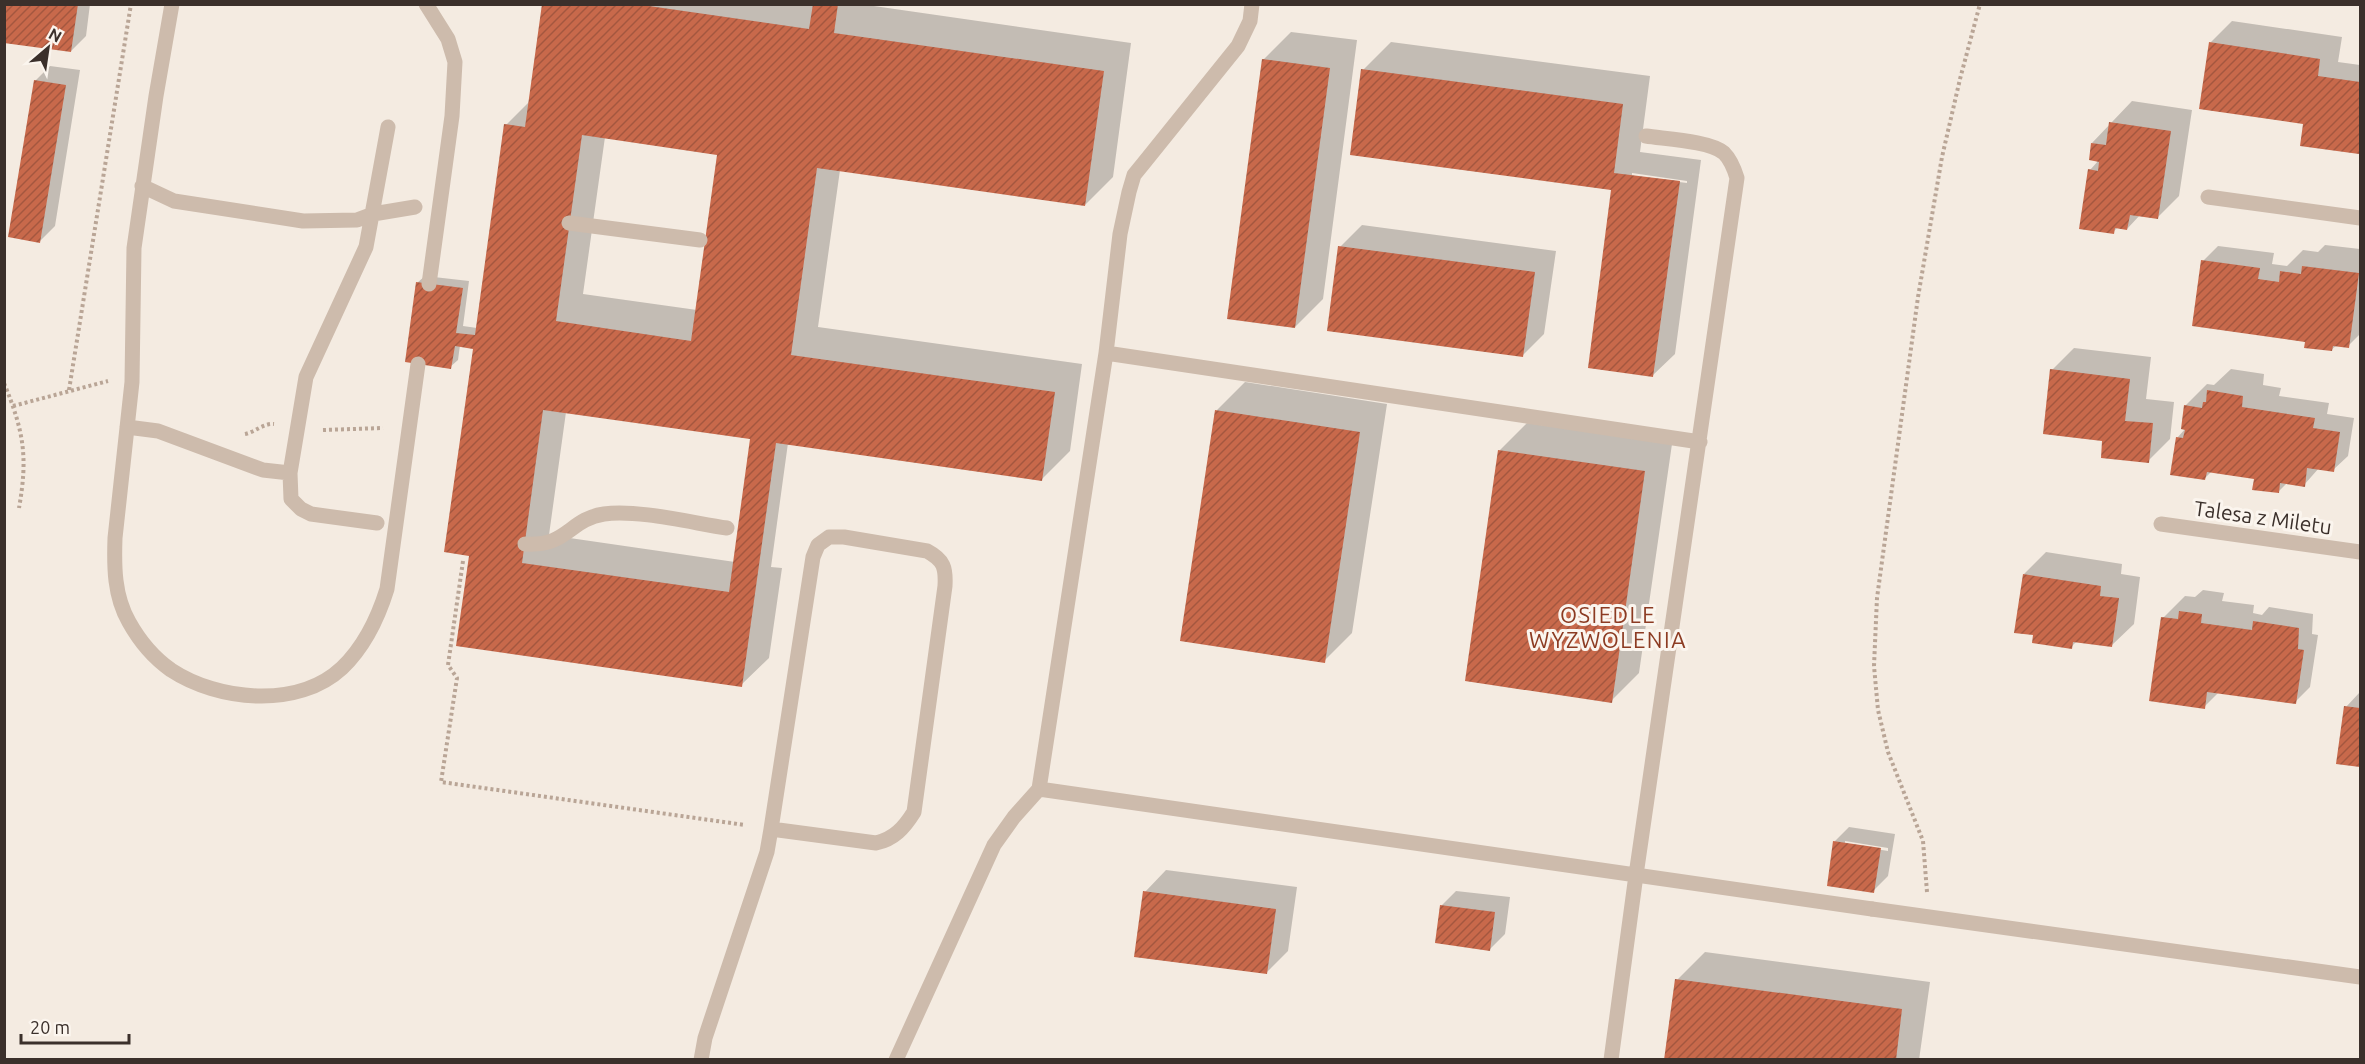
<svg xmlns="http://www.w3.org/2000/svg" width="2365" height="1064" viewBox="0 0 2365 1064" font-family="Ubuntu,sans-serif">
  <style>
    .shadow { fill: #0003; fill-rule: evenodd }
    .building { fill: url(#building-hatch); fill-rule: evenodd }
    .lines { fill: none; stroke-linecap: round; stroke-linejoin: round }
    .path { stroke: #b9a596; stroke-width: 4; stroke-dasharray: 3 3; stroke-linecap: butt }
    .lane { stroke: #cdbbac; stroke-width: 15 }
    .street { stroke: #cdbbac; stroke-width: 15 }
    .labels { text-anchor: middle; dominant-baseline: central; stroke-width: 6; stroke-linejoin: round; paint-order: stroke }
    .street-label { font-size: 21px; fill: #3b302b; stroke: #fbf5ee }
    .neighbourhood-label { font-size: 22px; letter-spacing: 1.5px; fill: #8c3b22; stroke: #fbf5ee }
  </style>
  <defs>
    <pattern id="building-hatch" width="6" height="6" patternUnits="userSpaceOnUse" patternTransform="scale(1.5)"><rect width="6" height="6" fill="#c8694b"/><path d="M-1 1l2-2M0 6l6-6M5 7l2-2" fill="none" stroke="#a4573f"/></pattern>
  </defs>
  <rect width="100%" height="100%" fill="#f4ebe1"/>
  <path class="shadow" d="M4 4H90L86 36 71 51Z
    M543 4H860L1131 43 1113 177 1085 205 840 170 818 327 1082 364 1070 451 1042 479 788 443 771 567 782 568 769 658 741 685 471 554 475 344 460 345 458 360 450 367 417 283 425 276 469 281 463 326 477 328 506 125 530 101ZM605 137 719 153 697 310 583 294ZM566 412 753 438 735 562 549 535Z
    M2232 21 2342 37 2338 62 2360 65V150L2358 153 2210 43Z
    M1291 32 1357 40 1323 299 1295 327 1263 60Z
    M1391 42 1650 76 1640 152 1701 160 1675 354 1653 375 1613 185 1363 70ZM1632 173 1687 181V183L1632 176Z
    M50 66 80 70 55 226 40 241 35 81Z
    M2132 101 2192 110 2179 196 2157 218 2140 215 2127 229 2118 227 2113 232 2090 170 2099 160 2092 143Z
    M1362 225 1556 251 1544 334 1522 356 1340 247Z
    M2325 245 2360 249V334L2348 346 2337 345 2331 350 2307 341 2203 261 2218 246 2274 253 2272 264 2287 266 2303 250 2318 252Z
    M2074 348 2151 357 2146 399 2174 402 2170 439 2148 461 2052 370Z
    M2231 369 2264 374 2263 385 2281 388 2279 396 2329 403 2327 414 2354 418 2348 456 2333 470 2319 468 2304 485 2288 482 2278 492 2256 478 2212 471 2205 478 2177 438 2186 428 2185 406 2207 384 2214 385Z
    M1245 382 1387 404 1352 633 1324 661 1217 410Z
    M1527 423 1672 444 1639 673 1611 701 1499 451Z
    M2046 552 2122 564 2121 574 2140 577 2134 624 2112 645 2077 641 2071 647 2035 634 2024 574Z
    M2203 590 2224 593 2222 601 2254 605 2253 613 2262 615 2269 607 2313 614 2312 634 2318 635 2310 687 2295 702 2219 692 2204 707 2163 618 2185 596 2195 597Z
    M2360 692V766L2338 762 2346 707Z
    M1849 827 1895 834 1888 876 1873 891 1834 842ZM1845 841 1888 848V851L1845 844Z
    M1166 870 1297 887 1288 951 1267 972 1145 892Z
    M1456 891 1510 897 1505 934 1490 949 1441 906Z
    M1705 952 1930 982 1919 1060H1666L1677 980Z"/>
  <path class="building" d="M4 4H78L71 52 4 43Z
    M542 4H635L809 29 813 4H838L834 33 1104 71 1085 206 817 168 791 355 1055 392 1042 481 776 443 742 687 456 646 469 556 444 552 473 349 455 346 451 369 405 362 416 282 463 288 456 333 475 335 504 124 525 127ZM582 135 717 155 691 341 556 321ZM543 410 750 439 729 592 522 563Z
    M2209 42 2320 59 2318 76 2360 82 2359 154 2300 146 2303 124 2199 109Z
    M1262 59 1330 68 1295 328 1227 319Z
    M1361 69 1623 104 1614 173 1680 181 1653 377 1588 368 1611 190 1350 155Z
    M34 80 66 85 40 243 8 237Z
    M2109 122 2171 131 2158 219 2130 215 2127 230 2115 228 2114 234 2079 229 2088 169 2098 171 2099 162 2089 160 2091 143 2106 145Z
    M1338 246 1535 272 1523 357 1327 331Z
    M2201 260 2260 268 2258 279 2279 282 2280 271 2301 274 2302 266 2359 273 2349 348 2333 346 2332 351 2304 348 2305 342 2192 326Z
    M2050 369 2130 379 2125 421 2153 423 2149 463 2101 458 2102 441 2043 434Z
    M2207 390 2243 396 2242 407 2315 418 2313 428 2340 432 2334 472 2307 468 2305 487 2280 483 2279 493 2252 490 2254 479 2207 472 2205 480 2170 475 2176 437 2183 438 2185 430 2181 429 2184 405 2202 408 2203 402H2206Z
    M1215 410 1360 432 1325 663 1180 641Z
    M1498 450 1645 471 1612 703 1465 681Z
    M2023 574 2101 586 2100 596 2119 598 2112 647 2073 642 2072 649 2032 643 2033 635 2014 633Z
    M2179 611 2202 614 2201 623 2252 630 2253 621 2299 628 2298 649 2304 650 2296 704 2207 692 2205 709 2149 701 2161 617 2178 619Z
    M2344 706 2360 708V767L2336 764Z
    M1833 841 1881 848 1874 893 1827 886Z
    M1143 891 1276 909 1267 974 1134 957Z
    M1440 905 1495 912 1490 951 1435 943Z
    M1675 979 1902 1009 1896 1060H1664Z"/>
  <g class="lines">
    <path class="path" d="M4 383C24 432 28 457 19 508
      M69 390 131 4
      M13 406 108 381
      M323 430 383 428
      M245 434C255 432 264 423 274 424
      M463 561 448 665 457 678 441 782 745 825
      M1927 892 1923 841 1888 752 1878 710 1874 666 1877 598 1918 297 1942 157 1960 79 1980 4"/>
    <path class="lane" d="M172 4 156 96 134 248 132 382 115 538C114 566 114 596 129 622 139 640 154 658 171 670 218 701 298 709 342 668 364 647 378 618 387 589L418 364
      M426 4 448 39 455 62 452 116 429 284
      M142 186 174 201 303 221 357 220 373 214 415 207
      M569 223 700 240
      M1106 353 1700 442
      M127 427 158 431 263 470 290 473
      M377 523 311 514 301 509 291 499 290 473 306 377 366 247 388 127
      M829 537H844L927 551C944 560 946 568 945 586L914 812C904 828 894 839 876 843L771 829 813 557 818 545Z
      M525 544C568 547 569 519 604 514 636 509 693 523 727 528
      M1039 789 1872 909
      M701 1060 705 1038 767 852 771 829
      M896 1060 994 845 1014 817 1039 789 1106 353 1120 234 1129 192 1134 175 1143 164 1238 46 1250 21 1252 4
      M1611 1060 1636 875 1737 178C1734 168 1731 160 1724 153 1710 141 1665 139 1646 136"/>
    <path class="street" d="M2208 197 2360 218
      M2161 524 2360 552
      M1872 909 2360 977"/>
  </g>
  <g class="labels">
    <g class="street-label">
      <text transform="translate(2263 517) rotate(8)">Talesa z Miletu</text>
    </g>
    <g class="neighbourhood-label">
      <text x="1608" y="614">OSIEDLE<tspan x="1608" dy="25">WYZWOLENIA</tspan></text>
    </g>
  </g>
  <rect width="2365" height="1064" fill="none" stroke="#3b302b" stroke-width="12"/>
  <g transform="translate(48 48) rotate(29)" stroke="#fbf5ee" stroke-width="4.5" paint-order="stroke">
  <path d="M0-4.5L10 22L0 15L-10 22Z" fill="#3b302b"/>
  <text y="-9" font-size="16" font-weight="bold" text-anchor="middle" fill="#3b302b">N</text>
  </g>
  <path d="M21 1034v9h108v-9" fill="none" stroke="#3b302b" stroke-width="3"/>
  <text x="30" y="1034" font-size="18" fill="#3b302b" stroke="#fbf5ee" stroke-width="4.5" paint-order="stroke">20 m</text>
</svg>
